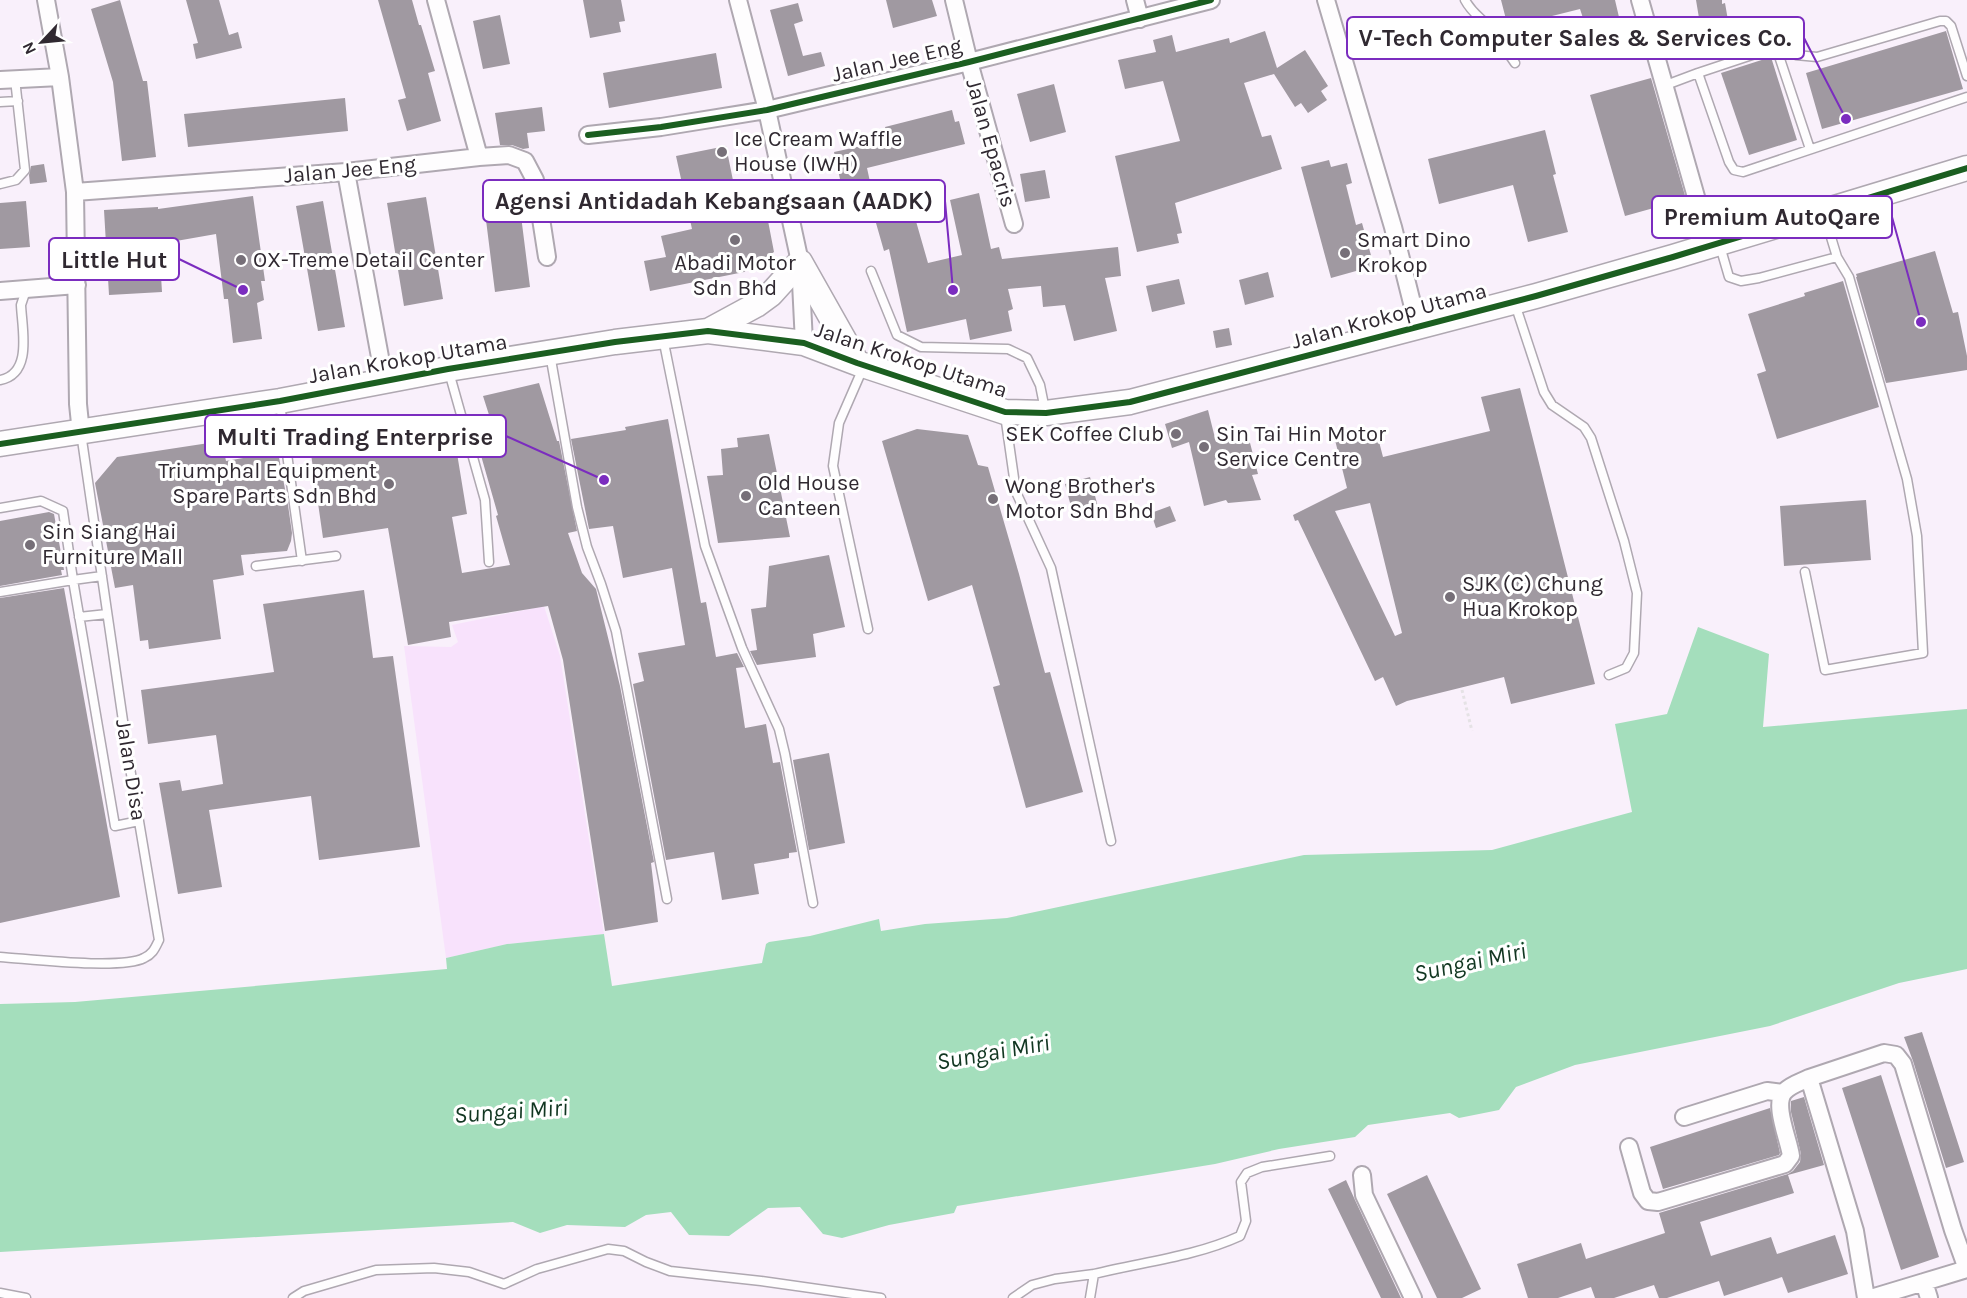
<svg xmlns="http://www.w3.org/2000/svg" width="1967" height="1298" viewBox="0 0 1967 1298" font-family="Karla,sans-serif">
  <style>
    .green { fill: #f8e2fc }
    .water { fill: #a4debc }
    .building { fill: #a099a1; fill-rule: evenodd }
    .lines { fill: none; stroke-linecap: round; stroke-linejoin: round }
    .lane-casing { stroke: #afa8b1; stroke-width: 11 }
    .street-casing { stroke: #afa8b1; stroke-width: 20 }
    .secondary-casing { stroke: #afa8b1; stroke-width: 27 }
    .path { stroke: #e5e2e5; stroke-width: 3; stroke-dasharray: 3 3; stroke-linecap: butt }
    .lane { stroke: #fefdfe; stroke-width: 8 }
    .street { stroke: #fefdfe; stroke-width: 16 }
    .secondary { stroke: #fefdfe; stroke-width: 24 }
    .cycleway-casing { stroke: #fff; stroke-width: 10 }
    .cycleway { stroke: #1b5e20; stroke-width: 6 }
    .poi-dot { fill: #766f78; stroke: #fff; stroke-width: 2 }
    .labels { text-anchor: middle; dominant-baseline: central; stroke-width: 6; stroke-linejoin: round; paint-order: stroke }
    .street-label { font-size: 22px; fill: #302931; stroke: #fff }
    .poi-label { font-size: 22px; fill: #302931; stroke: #fff; text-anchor: start }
    .water-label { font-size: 24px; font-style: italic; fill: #113621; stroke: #fff }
    .leader { fill: none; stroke: #7b2cbf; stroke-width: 2 }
    .callout-dot { fill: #7b2cbf; stroke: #fff; stroke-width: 2 }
    .callout { fill: #fff; stroke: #7b2cbf; stroke-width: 2 }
    .callout-label { font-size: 24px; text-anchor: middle; font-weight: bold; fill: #302931 }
  </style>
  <rect width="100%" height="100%" fill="#f9f0fb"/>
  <path class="green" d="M544 606 560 656 604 934 507 944 446 958 404 646 451 647 458 642 452 625Z"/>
  <path class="water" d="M1698 627 1769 654 1763 727 1967 709V969L1899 983 1770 1026 1575 1065 1516 1087 1499 1110 1459 1118 1450 1113 1368 1125 1355 1137 1279 1149 1215 1164 957 1206 954 1213 889 1225 842 1238 823 1234 800 1207 768 1208 729 1236 689 1235 671 1212 646 1215 625 1227 567 1225 540 1233 513 1222 0 1252V1004L75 1002 447 969 446 958 507 944 604 934 612 986 762 963 766 944 769 942 810 936 879 919 881 931 925 924 1007 918 1304 855 1492 850 1632 812 1615 724 1667 714Z"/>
  <path class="building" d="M120 0 143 81H147L156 157 122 161 113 82 91 9Z
    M186 0H219L229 35 238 32 242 48 196 59 193 44 198 43Z
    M378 0H412L419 25H421L435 71 428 73 441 121 407 131 398 100 406 98Z
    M583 0H621L625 21 619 22 621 32 590 38Z
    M886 0H932L937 16 893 28Z
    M1501 0H1615L1622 30 1590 39 1585 17 1583 18 1580 9 1508 27Z
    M1696 0H1722V4L1725 3 1730 32 1702 36Z
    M798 3 803 21 794 24 803 56 821 52 825 66 788 76 770 10Z
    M500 15 510 64 483 69 473 21Z
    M1265 31 1277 68 1305 50 1328 86 1321 91 1327 100 1308 113 1301 103 1295 107 1274 74 1244 83 1262 137 1271 135 1282 169 1175 203 1182 233 1177 234 1179 243 1137 252 1115 156 1180 141 1163 81 1125 89 1118 60 1156 52 1153 40 1172 35 1176 52 1229 38 1230 43Z
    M1946 31 1963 89 1822 129 1806 73Z
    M716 53 722 88 609 108 603 73Z
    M1771 57 1797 140 1749 155 1721 73Z
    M1651 78 1686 199 1625 216 1590 95Z
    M1054 84 1066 132 1030 142 1017 94Z
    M345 98 348 131 188 147 184 114Z
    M542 107 545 131 527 133 529 148 523 149 512 145H500L495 113Z
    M952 110 955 122 959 121 965 144 867 168 874 200 907 190 928 263 962 255 950 200 979 193 991 249 999 247 1002 259 1118 247 1121 276 1105 278 1117 331 1074 341 1065 305 1043 307 1041 286 1008 289 1013 309 1008 311 1012 331 970 340 966 319 907 332 889 249 884 251 874 216 871 217 869 210 834 220 829 201 844 197 834 152 884 141 883 139 888 138 885 127Z
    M1545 130 1556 174 1553 175 1568 232 1528 242 1513 185 1439 204 1428 159Z
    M726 146 738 205 764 200 774 252 744 272 650 291 644 261 666 257 661 236 692 229 676 156Z
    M1329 160 1331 167 1347 163 1352 183 1346 185 1356 225 1362 223 1374 266 1331 278 1301 167Z
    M44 164 47 182 30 184 29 175 31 166Z
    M1045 170 1050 198 1025 202 1020 174Z
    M253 196 265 281H261L264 300 257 303 262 339 233 343 228 299H224L216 234 159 244 162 292 109 295 104 210 158 207V209Z
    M426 197 443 299 404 306 387 203Z
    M519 200 530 287 495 292 484 204Z
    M26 201 30 247 0 249V203Z
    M323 201 345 327 318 331 296 206Z
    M1935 251 1953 313 1958 312 1967 356V370L1886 383 1856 277H1857L1856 274Z
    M1268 272 1274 297 1245 305 1239 280Z
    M1179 279 1185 304 1152 312 1146 286Z
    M1843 281 1879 407 1777 439 1757 374 1766 371 1748 314 1805 296 1804 293Z
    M1229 328 1232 345 1216 348 1213 331Z
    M539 383 557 441H559L577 531 568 533 582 573 596 589 620 686 654 862 651 863 658 922 605 931 563 660 548 606 449 622 451 637 408 645 388 528 323 538 311 454 453 429 467 514 452 517 462 573 510 565 496 516 498 515 472 424 490 418 483 396Z
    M1520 388 1595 684 1511 704 1504 677 1407 701 1396 706 1383 677 1375 681 1298 520 1295 521 1293 515 1347 488 1335 440 1376 430 1383 457 1490 431 1481 397ZM1370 503 1402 633 1395 636 1335 511Z
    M1208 410 1216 442 1248 435 1258 474 1252 475 1261 500 1228 503 1226 500 1204 506 1189 442 1172 448 1165 424Z
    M668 419 701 603 706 602 716 657 737 653 744 667 736 668 745 728 766 724 773 763 780 762 797 852 789 853V858L754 864 759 894 722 900 714 852 666 860 633 684 644 681 638 653 685 645 672 568 623 578 613 526 589 529 571 439 626 430 625 427Z
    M917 429 968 435 978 465 988 467 1019 574 1045 673 1050 672 1083 792 1026 808 993 687 1000 685 972 585 928 601 882 441Z
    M769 434 790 537 718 543 707 476 723 475 721 449 738 447 737 438Z
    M222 441 226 461 278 452 288 505 292 533 291 541 287 551 241 555 244 575 213 580 221 639 149 649 148 640 140 641 133 585 115 588 95 483 117 457Z
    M1090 477 1098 507 1073 514 1065 484Z
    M1866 500 1871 560 1784 566 1780 506Z
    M1170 506 1176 521 1156 528 1151 513Z
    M49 512 54 514 64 570H61L62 575 0 586V521Z
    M829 555 845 627 813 634 816 657 757 665 750 651 757 650 751 609 766 607 769 566Z
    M64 588 120 897 0 923V598Z
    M364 590 373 658 393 656 420 847 319 860 311 796 209 810 222 887 178 894 159 783 180 780 182 791 223 784 216 735 148 744 141 690 274 672 263 604Z
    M829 753 845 843 809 850 793 760Z
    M1922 1032 1964 1162 1946 1168 1913 1061 1904 1037Z
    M1881 1075 1939 1257 1901 1270 1842 1088Z
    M1804 1097 1824 1165 1788 1175 1794 1193 1700 1222 1711 1256 1771 1237 1777 1254 1835 1235 1848 1274 1788 1293 1782 1277 1724 1296 1719 1281 1667 1298H1659L1654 1285 1614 1298H1595L1591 1287 1558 1298H1528L1517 1264 1581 1243 1586 1259 1665 1233 1659 1213 1788 1174 1793 1171 1800 1162 1801 1154 1791 1112V1101Z
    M1770 1108 1780 1153 1779 1155 1663 1189 1650 1147Z
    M1427 1175 1481 1289 1462 1298H1437L1387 1194Z
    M1346 1180 1355 1200 1401 1298H1381L1328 1189Z"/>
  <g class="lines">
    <defs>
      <path id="lane" d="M1465 0C1472 13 1479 16 1488 26 1498 38 1506 50 1515 63
        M1776 47 1810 149
        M1967 76 1951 26 1946 21H1940L1817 57 1796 55 1776 47 1698 73 1729 162 1734 170 1743 172 1967 97
        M1666 85 1698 73
        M0 102 18 101
        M0 184 16 180 25 170 15 79
        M1720 246 1729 277 1741 281 1759 278 1837 257 1824 214
        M871 271 897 335 921 347 1008 349 1027 358 1040 385 1045 410
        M1515 304 1544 392 1552 405 1584 427 1591 438 1624 541 1637 593 1634 653 1626 668 1609 675
        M663 338 705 546 742 648 779 729 785 754 813 903
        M550 354 577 507 587 547 601 584 616 631 667 899
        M863 368 839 423 833 466 868 629
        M449 372 485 500 489 562
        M0 380C33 374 22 329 21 305L24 296 28 289
        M280 404 302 561
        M1005 415 1016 492 1051 568 1111 841
        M0 508 41 501 63 511 73 580 102 576
        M256 566 336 556
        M1805 572 1825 670 1923 653 1917 536 1907 479 1849 277 1837 257
        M0 592 73 580 115 826 139 821
        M79 617 107 614
        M0 957C31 959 121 970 144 958 153 954 155 948 159 940L129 762 81 433
        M0 1293 26 1298
        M293 1298 304 1291 376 1270 434 1268 469 1272 504 1284 537 1269 608 1249 624 1251 646 1262 670 1271 761 1281 881 1298
        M1013 1298 1032 1285 1055 1279 1094 1274
        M1090 1298 1094 1274C1142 1262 1194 1257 1240 1236L1246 1221 1241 1182 1247 1173 1262 1167 1330 1156"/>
      <path id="street" d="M46 0 60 77 75 192 78 404 81 433
        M436 0 479 157
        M738 0 767 110 800 262 804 343
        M954 0 969 62 1014 224
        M1135 0 1140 19
        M1326 0 1393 227 1418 327
        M1640 0 1710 246
        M0 80 60 77
        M588 135 661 127 767 110 969 62 1211 0
        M346 172 384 379
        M75 192 346 172 479 157 509 155 525 161 535 180 547 257
        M0 291 77 285
        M1684 1117 1767 1091 1783 1093
        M1629 1147 1642 1193 1648 1201 1658 1202 1785 1164 1791 1156C1789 1140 1773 1105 1784 1092 1790 1085 1801 1082 1809 1078
        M1362 1175 1364 1195 1413 1298
        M1924 1282 1967 1269
        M1866 1298 1855 1231 1809 1078 1884 1053 1896 1055 1903 1064 1953 1230 1967 1269
        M1871 1298 1924 1282 1929 1298"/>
      <path id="secondary" d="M708 331 756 305 771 294 800 262 857 363
        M0 444 280 401 448 369 615 342 708 331 804 343 857 363 1005 412 1046 413 1130 402 1536 296 1673 257 1967 168"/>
    </defs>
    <use href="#lane" class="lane-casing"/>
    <use href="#street" class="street-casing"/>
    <use href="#secondary" class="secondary-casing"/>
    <path class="path" d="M1462 690 1472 731"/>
    <use href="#lane" class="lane"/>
    <use href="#street" class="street"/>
    <use href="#secondary" class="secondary"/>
    <defs>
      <path id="cycleway" d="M588 135 661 127 767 110 969 62 1211 0
        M0 444 280 401 448 369 615 342 708 331 804 343 857 363 1005 412 1046 413 1130 402 1536 296 1673 257 1967 168"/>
    </defs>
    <use href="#cycleway" class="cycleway-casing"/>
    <use href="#cycleway" class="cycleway"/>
  </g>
  <g class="poi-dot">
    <circle cx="722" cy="152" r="6"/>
    <circle cx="735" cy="240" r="6"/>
    <circle cx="1345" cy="253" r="6"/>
    <circle cx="241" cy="260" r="6"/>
    <circle cx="1176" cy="434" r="6"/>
    <circle cx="1204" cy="447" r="6"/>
    <circle cx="389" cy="484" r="6"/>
    <circle cx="746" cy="496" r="6"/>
    <circle cx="993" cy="499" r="6"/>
    <circle cx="30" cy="545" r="6"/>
    <circle cx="1450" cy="597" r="6"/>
  </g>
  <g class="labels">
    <g class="street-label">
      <text transform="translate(897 60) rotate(-13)">Jalan Jee Eng</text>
      <text transform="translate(991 143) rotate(74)">Jalan Epacris</text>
      <text transform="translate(350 170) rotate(-5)">Jalan Jee Eng</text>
      <text transform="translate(1389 316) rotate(-15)">Jalan Krokop Utama</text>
      <text transform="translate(408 359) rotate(-10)">Jalan Krokop Utama</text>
      <text transform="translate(911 360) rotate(18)">Jalan Krokop Utama</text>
      <text transform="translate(131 770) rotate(81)">Jalan Disa</text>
    </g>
    <g class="poi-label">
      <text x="734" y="139">Ice Cream Waffle<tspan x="734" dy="25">House (IWH)</tspan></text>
      <text x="1357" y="240">Smart Dino<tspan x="1357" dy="25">Krokop</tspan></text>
      <text x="253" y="260">OX-Treme Detail Center</text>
      <text x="735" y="263" text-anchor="middle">Abadi Motor<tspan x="735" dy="25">Sdn Bhd</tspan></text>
      <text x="1164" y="434" text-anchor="end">SEK Coffee Club</text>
      <text x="1216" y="434">Sin Tai Hin Motor<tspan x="1216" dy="25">Service Centre</tspan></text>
      <text x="377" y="471" text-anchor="end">Triumphal Equipment<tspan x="377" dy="25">Spare Parts Sdn Bhd</tspan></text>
      <text x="758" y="483">Old House<tspan x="758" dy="25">Canteen</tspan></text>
      <text x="1005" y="486">Wong Brother's<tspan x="1005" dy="25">Motor Sdn Bhd</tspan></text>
      <text x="42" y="532">Sin Siang Hai<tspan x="42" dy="25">Furniture Mall</tspan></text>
      <text x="1462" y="584">SJK (C) Chung<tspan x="1462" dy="25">Hua Krokop</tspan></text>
    </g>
    <g class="water-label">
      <text transform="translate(1470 962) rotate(-12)">Sungai Miri</text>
      <text transform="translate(993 1052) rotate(-10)">Sungai Miri</text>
      <text transform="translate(511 1111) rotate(-4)">Sungai Miri</text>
    </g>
  </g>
  <path class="leader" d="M1846 119L1804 38M953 290L945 201M1921 322L1892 217M243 290L179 259M604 480L506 436"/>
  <g class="callout-dot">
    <circle cx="1846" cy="119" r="6"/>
    <circle cx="953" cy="290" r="6"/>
    <circle cx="1921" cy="322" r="6"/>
    <circle cx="243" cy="290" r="6"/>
    <circle cx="604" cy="480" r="6"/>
  </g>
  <g class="callout">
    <rect x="1347" y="17" width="457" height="42" rx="6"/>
    <rect x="483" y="180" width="462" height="42" rx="6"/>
    <rect x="1652" y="196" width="240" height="42" rx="6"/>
    <rect x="49" y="238" width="130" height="42" rx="6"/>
    <rect x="205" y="415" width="301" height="42" rx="6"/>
  </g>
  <g class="callout-label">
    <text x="1575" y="46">V-Tech Computer Sales &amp; Services Co.</text>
    <text x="714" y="209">Agensi Antidadah Kebangsaan (AADK)</text>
    <text x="1772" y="225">Premium AutoQare</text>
    <text x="114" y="268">Little Hut</text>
    <text x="355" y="445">Multi Trading Enterprise</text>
  </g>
  <g transform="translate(42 42) rotate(244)" stroke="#ffffff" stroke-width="4.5" paint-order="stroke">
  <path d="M0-4.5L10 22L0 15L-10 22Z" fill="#302931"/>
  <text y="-9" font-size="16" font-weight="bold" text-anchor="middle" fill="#302931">N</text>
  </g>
</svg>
